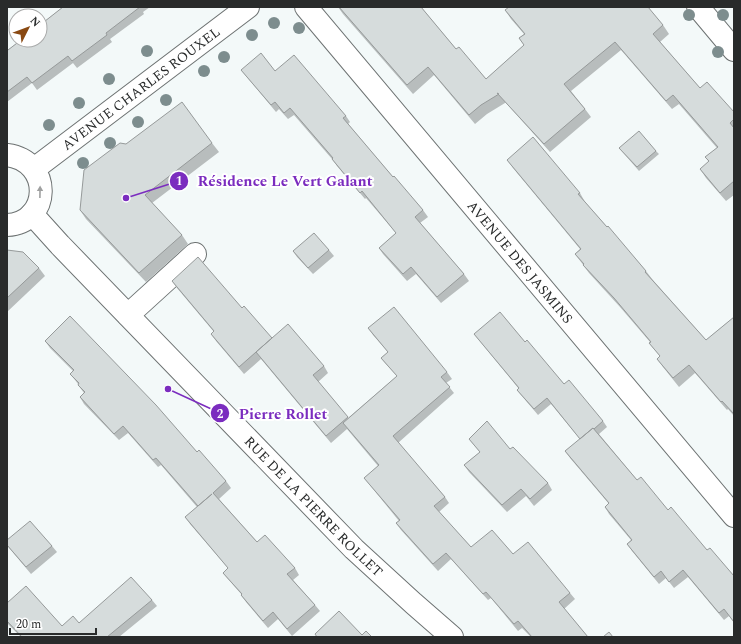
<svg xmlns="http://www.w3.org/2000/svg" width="741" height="644" viewBox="0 0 741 644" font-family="Spectral,serif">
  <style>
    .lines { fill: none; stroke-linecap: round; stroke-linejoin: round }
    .minor-casing { stroke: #6d7272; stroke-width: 24 }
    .minor { stroke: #fff; stroke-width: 22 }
    .tree { fill: #7d8d8e }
    .wall { fill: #b8bdbd }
    .building { fill: #d6dcdc; stroke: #969a9a }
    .oneway { fill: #9fa0a0 }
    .labels { text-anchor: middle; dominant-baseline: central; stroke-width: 4; stroke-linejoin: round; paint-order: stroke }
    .street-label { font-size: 14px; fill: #292b2b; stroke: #fff }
    .leader { fill: none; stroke: #7b2cbf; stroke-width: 1.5 }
    .callout-dot { fill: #7b2cbf; stroke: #fff; stroke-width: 1.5 }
    .mark-label { font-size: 12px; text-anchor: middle; font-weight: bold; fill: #fff }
    .callout-label { font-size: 15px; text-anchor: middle; font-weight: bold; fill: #7b2cbf; stroke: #fff; stroke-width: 4; stroke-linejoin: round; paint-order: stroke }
  </style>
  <rect width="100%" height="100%" fill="#f3f9f9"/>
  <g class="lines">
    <defs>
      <g id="minor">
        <path id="s1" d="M306 7 734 516"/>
        <path d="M698 7 734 50"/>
        <path d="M7 155C53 161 51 223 7 225"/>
        <path id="s2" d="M34 169 248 7"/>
        <path id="s3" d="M32 214 60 245 354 549 413 603 452 637"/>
        <path d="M128 315 195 254"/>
      </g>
    </defs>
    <use href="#minor" class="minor-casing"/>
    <use href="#minor" class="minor"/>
  </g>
  <g class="tree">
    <circle cx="689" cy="15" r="6"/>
    <circle cx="723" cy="15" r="6"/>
    <circle cx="274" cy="23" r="6"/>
    <circle cx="299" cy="28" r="6"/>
    <circle cx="252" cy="35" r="6"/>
    <circle cx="147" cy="51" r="6"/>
    <circle cx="718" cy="52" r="6"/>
    <circle cx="224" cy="57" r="6"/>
    <circle cx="204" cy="71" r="6"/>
    <circle cx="109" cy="79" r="6"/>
    <circle cx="166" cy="100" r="6"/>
    <circle cx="79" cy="103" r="6"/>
    <circle cx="138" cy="122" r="6"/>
    <circle cx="49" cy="125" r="6"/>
    <circle cx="110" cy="143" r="6"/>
    <circle cx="83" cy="163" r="6"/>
  </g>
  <path class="wall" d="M63 7H150L143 12 144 14 110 39 112 42 77 68 73 63 37 90 32 83 7 102V49L8 50Z
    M338 7H421L456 49 486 79 524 45 519 38 524 34 511 19 505 10 663 25 669 34 660 42 700 88 734 112V195L726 201 706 178 700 169 709 162 705 157 717 148 679 104 672 109 621 50 571 91 585 109 591 117 550 152 505 102V103L487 114 475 124 434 75 413 94 343 14Z
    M241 70 275 71 346 116 350 122 348 124 393 177 423 210 428 217 420 223 464 274 469 281 441 303 416 274 407 281 383 254 379 248 396 233 366 198 365 199 337 166 332 159 294 115 288 119 279 109 276 112Z
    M212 143 219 152 152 203 182 235 188 244 146 282 86 219 80 210Z
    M619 148 656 151 659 154 639 171Z
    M507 160 580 193 585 202 607 227 646 271 652 279 706 340 734 317V416L728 409 727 410 695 373 679 387 663 367 657 359 660 356 649 343 650 342 620 307 589 273 581 262 575 254 580 249 513 168Z
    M7 250 39 268 45 276 7 312Z
    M329 250 334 256 313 274 297 257 293 251Z
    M172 281 242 308 272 338 324 366 328 373 318 382 348 418 397 376 386 364 381 358 388 352 373 335 368 328 447 372 452 379 446 383 454 393 398 443 445 497 449 503 439 512 471 547 513 554 570 593 575 599 564 609 588 637H531L522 628 518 631 491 598 488 600 451 559 438 571 401 530 396 523 399 521 369 484 364 478 378 466 347 429 331 443 261 359 244 374 216 341 211 334 214 332 177 288Z
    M474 334 525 342 564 384 603 421 607 427 599 434 637 480 668 510 707 550 734 576V623L729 616 724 620 688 577 674 588 666 578 659 584 632 551 627 544 631 540 609 514 605 507 609 504 570 458 565 451 580 439 551 404 538 415 521 395 517 390 519 389Z
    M45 341 197 452 226 481 231 488 219 499 257 542 295 568 299 575 293 580 315 605 320 611 292 636 278 619 268 628 246 602 241 595H242L228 579 223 573 228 568 190 524 185 517 197 507 161 465 158 467 128 433 119 440 84 404 80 397 84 393 78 385V384L75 380 70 374 73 371 50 348Z
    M469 439 510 449 548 483 552 490 534 506 526 496 507 512 469 472 464 465 480 452Z
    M7 540 52 546 57 552 31 574 10 549 7 545Z
    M152 600 157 606 119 637H21L7 623V603L62 626 79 623Z"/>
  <path class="building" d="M63 7H140L106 33 107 35 72 61 68 56 32 83 27 77 7 92V49L8 50 21 40H40V25Z
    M339 7H421L456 49 459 47 486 79 524 45 519 38 525 34 505 10 509 7H648L663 25 653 34 700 88 707 82 734 112V119L730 123 734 128V181L720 193 700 169 709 161 705 157 718 147 673 95 666 101 615 42 564 84 585 109 544 144 497 93 499 94 481 105 469 115 428 67 407 85Z
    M261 53 275 71 294 55 346 116 343 118 393 177 394 176 423 210 415 217 464 274 437 297 411 267 403 274 379 248 396 233 362 191 360 193 332 159 333 158 290 108 284 113 275 102 271 105 241 70Z
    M182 102 212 143 145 195 182 235 139 273 80 210 84 170 120 143 126 144Z
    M639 131 656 151 637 167 619 148Z
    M533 137 580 193 578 194 607 227 608 226 646 271 645 272 706 340 734 317V414L722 401 721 402 689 365 673 378 657 359 660 356 649 343 651 342 614 298 583 265 584 264 575 254 581 249 507 160Z
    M314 233 329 250 308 268 293 251Z
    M7 250 23 252 39 268 7 298Z
    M198 257 242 308 244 306 272 338 239 367 211 334 214 331 172 281Z
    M394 307 447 372 441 377 450 387 393 436 445 497 434 506 471 547 492 530 513 554 528 542 570 593 559 602 588 637H532L518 621 514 624 486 592 483 594 446 553 433 564 396 523 400 520 364 478 379 465 343 423 397 376 381 358 388 352 368 328Z
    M500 312 525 342 527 340 564 384 569 380 603 421 594 429 593 428 580 439 547 398 534 409 517 390 519 388 474 334Z
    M70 316 156 405 197 452 199 450 226 481 213 493 257 542 265 535 295 568 287 574 315 605 287 629 273 612 263 621 241 595 242 594 223 573 228 568 185 517 212 494 198 506 156 458 153 460 123 426 114 434 80 397 85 392 78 385 79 383 70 374 74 370 45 341Z
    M288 324 324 366 313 375 348 417 326 436 256 352Z
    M487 421 510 449 513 447 548 483 530 499 521 489 502 505 464 465 480 452 469 439Z
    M593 428 637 480 641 477 668 510 671 507 707 550 710 548 734 576V622L724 609 719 613 683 570 669 582 661 571 654 577 627 544 632 540 605 507 609 503 565 451Z
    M30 521 52 546 26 567 7 545V540Z
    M131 577 152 600 107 637H22L7 621V603L26 586 62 626 73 616 79 623Z
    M339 611 362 635 366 631 372 637H317L315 634Z
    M609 632 613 637H603Z"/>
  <defs><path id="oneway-solid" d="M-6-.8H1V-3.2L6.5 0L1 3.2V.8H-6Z"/></defs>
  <use class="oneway" href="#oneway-solid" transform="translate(40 192) rotate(-89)"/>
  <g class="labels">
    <g class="street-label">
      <text stroke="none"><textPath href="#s2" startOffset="134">AVENUE CHARLES ROUXEL</textPath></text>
      <text stroke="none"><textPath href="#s1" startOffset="333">AVENUE DES JASMINS</textPath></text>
      <text stroke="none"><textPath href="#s3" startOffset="406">RUE DE LA PIERRE ROLLET</textPath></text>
    </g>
  </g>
  <path class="leader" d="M126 198L179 181M168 389L220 413"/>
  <g class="callout-dot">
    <circle cx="126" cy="198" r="4"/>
    <circle cx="168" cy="389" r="4"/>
    <circle cx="179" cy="181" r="10"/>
    <circle cx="220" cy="413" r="10"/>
  </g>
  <g class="mark-label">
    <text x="179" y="185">1</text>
    <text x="220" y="418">2</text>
  </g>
  <g class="callout-label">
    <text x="285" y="186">Résidence Le Vert Galant</text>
    <text x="283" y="419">Pierre Rollet</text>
  </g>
  <rect width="741" height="644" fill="none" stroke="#292b2b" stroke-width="16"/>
  <g transform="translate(28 28) rotate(48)"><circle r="19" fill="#ffffff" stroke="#a9aaaa"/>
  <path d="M0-3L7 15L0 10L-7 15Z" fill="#894912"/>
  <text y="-6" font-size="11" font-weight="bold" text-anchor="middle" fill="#292b2b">N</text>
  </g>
  <path d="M10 628v6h86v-6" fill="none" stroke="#292b2b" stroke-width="2"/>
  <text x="16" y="628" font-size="12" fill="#292b2b" stroke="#ffffff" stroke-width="3" paint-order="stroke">20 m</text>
</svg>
